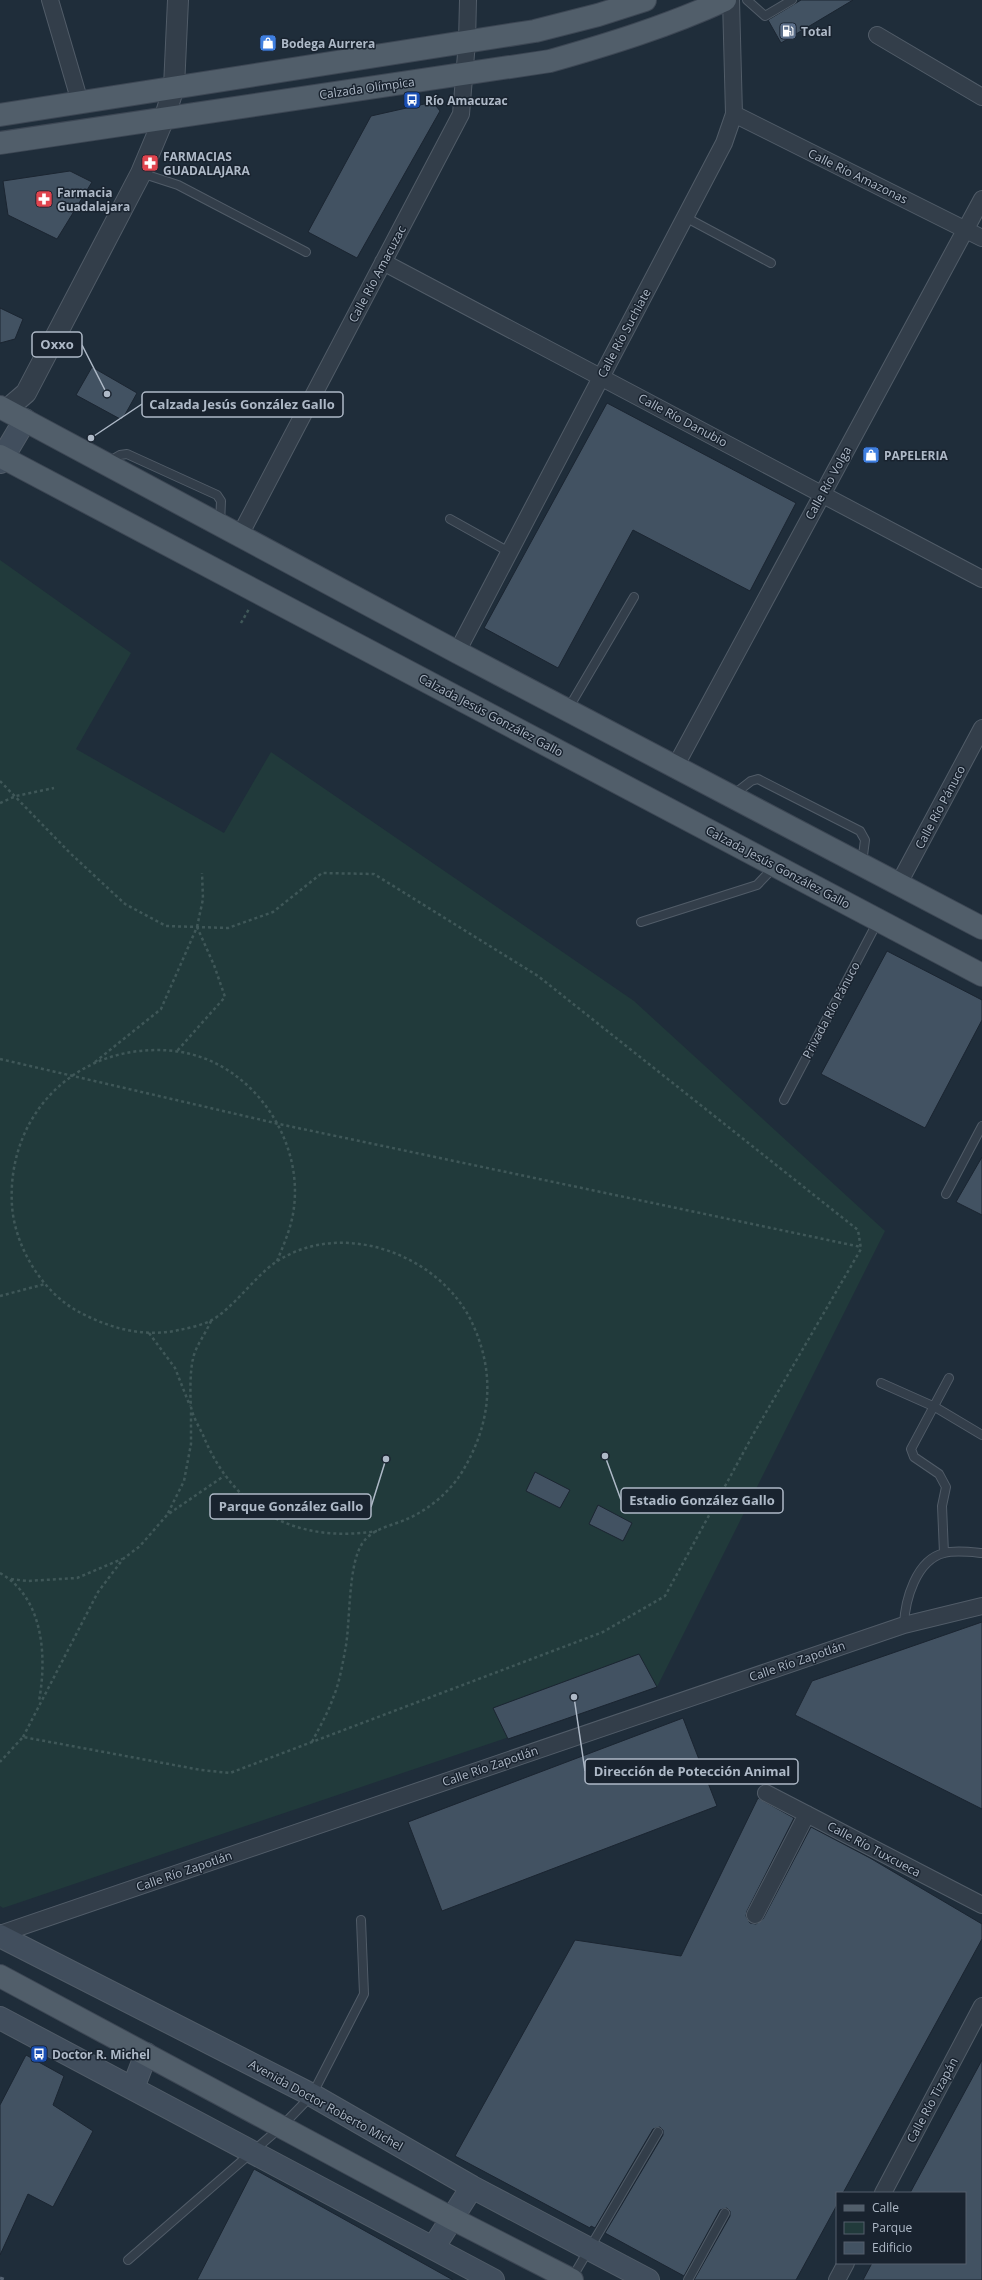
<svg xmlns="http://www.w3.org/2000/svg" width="982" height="2280" viewBox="0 0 982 2280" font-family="'Open Sans',sans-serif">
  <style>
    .green { fill: #213a3b }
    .building { fill: #425262; stroke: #1b2531 }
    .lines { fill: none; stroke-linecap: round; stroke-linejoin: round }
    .service-casing { stroke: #515c68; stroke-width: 10 }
    .minor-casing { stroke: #515c68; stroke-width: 18 }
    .tertiary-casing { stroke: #515c68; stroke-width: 22 }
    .secondary-casing { stroke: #515c68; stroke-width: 24 }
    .primary-casing { stroke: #3d4754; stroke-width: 24 }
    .path { stroke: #3f5758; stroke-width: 2.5; stroke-dasharray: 3 3; stroke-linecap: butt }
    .service { stroke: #333e4a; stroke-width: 8 }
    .minor { stroke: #333e4a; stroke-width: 16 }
    .tertiary { stroke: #333e4a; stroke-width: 20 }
    .secondary { stroke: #414e5d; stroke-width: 22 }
    .primary { stroke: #515e6a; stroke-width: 22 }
    .rail { stroke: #556372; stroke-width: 3; stroke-dasharray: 4 4; stroke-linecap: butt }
    .labels { text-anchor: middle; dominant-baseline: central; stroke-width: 3; stroke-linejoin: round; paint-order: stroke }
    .poi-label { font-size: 12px; font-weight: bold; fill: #aeb9c7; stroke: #19232f; text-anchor: start }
    .street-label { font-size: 12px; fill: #aeb9c7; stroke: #19232f }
    .leader { fill: none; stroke: #aeb9c7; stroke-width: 1.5 }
    .callout-dot { fill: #aeb9c7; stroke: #19232f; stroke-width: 1.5 }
    .callout { fill: #19232f; stroke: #aeb9c7; stroke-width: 1.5 }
    .callout-label { font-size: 13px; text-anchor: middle; font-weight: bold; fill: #aeb9c7 }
  </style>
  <rect width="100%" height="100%" fill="#1f2d3a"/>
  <path class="green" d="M0 560 131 653 76 749 224 833 271 752 634 1001 885 1231 657 1687 3 1908 0 1906Z"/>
  <path class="building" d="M801 0H853L781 43 768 20Z
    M433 102 440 111 357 258 308 232 371 116Z
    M70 171 92 182 57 239 8 215 3 181Z
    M0 308 23 319 15 339 0 343Z
    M92 367 137 393 122 420 76 395Z
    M607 403 796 503 750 591 633 530 558 668 484 628Z
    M887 951 982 1000V1020L925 1128 821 1074Z
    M982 1157V1215L956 1202Z
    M535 1472 570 1490 560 1508 526 1491Z
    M598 1505 632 1523 623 1541 589 1524Z
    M982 1622V1809L795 1715 812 1681Z
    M639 1654 657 1687 508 1739 493 1708Z
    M683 1718 717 1806 442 1911 408 1822Z
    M758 1798 794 1818 747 1911 746 1916 750 1923 756 1924 763 1919 811 1827 870 1858 982 1924V1939L843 2193H837V2205L796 2280H694L730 2216V2211L727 2208 720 2210 684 2276 605 2233 663 2135V2130L660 2127 653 2129 595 2228 591 2226 590 2228 455 2156 575 1940 681 1956Z
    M26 2055 64 2076 53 2105 93 2131 53 2207 28 2194 0 2255V2105Z
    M982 2060V2280H863L872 2263H965V2193H910Z
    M254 2169 453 2280H197Z"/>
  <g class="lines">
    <defs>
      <path id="service" d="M747 0 765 16 792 0
        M141 173 178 185 306 252
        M685 217 771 263
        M108 462 120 455 127 454 217 495 221 501 220 524
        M450 519 509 552
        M568 709 634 597
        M733 795 751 781 758 779 860 831 865 840 862 863
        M641 922 757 885 775 866
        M784 1100 878 921
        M946 1194 982 1126
        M881 1383 935 1407 982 1435
        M944 1553 942 1506 946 1487 939 1474 914 1457 911 1449 949 1378
        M904 1625C905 1600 916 1560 944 1553 955 1550 971 1552 982 1553
        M128 2260 281 2127 312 2095 364 1994 361 1920
        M572 2278 658 2132
        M688 2280 725 2213"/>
      <path id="minor" d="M50 0 80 102
        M877 35 982 97
        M734 114 982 238
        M383 262 982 579
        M240 535 461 114 467 42 468 0
        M457 652 724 143 734 114 731 0
        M675 767 982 199
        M898 885 982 728
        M766 1793 982 1905
        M755 1915 807 1814
        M0 1934 904 1625 982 1606
        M883 2193 982 2006
        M837 2280 846 2263"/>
      <path id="tertiary" d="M6 410 26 393 141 173 165 116 174 87 178 0"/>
      <path id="secondary" d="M0 462 25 420
        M0 1936 312 2095 472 2187 648 2280
        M0 2018 493 2280
        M133 2088 146 2054
        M433 2248 472 2187"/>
      <path id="primary" d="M0 115 535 31 598 15 645 0
        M0 143 550 61C610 44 668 26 725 0
        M0 407 457 652 982 928
        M0 456 982 975
        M0 1976 453 2219 572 2280"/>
    </defs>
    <use href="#service" class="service-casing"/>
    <use href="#minor" class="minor-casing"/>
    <use href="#tertiary" class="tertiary-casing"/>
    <use href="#secondary" class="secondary-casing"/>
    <use href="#primary" class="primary-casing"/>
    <path class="path" d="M241 623 249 609
      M0 781 70 853 125 904 166 926 228 928 273 912 322 873 374 874 538 976 858 1230 861 1249 754 1433 665 1596 603 1632 230 1773 201 1770 23 1737 0 1762
      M0 803 16 796 54 788
      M197 927 203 899 202 873
      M0 1059 279 1124 861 1247
      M95 1062 161 1009 197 927 214 965 225 997 177 1051
      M277 1261C284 1244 292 1226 294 1207 303 1135 248 1059 174 1051 80 1041 6 1112 12 1206 15 1247 42 1292 79 1312 109 1328 144 1338 179 1330 189 1328 202 1325 210 1321 232 1310 255 1276 276 1262 343 1217 444 1256 474 1327 496 1377 490 1426 462 1472 450 1492 428 1510 407 1519 394 1525 374 1528 364 1541 347 1562 351 1623 345 1651 342 1667 339 1684 333 1698 328 1713 319 1728 312 1742
      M0 1296 45 1284
      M211 1321C206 1333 195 1347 193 1359 190 1370 190 1396 191 1407 193 1417 199 1427 203 1435 234 1511 297 1544 377 1531
      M149 1333 175 1368 190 1406
      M168 1513 184 1481 191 1444V1411
      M0 1573C44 1598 47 1657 39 1701
      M11 1579 27 1581 77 1578 122 1559
      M23 1737 98 1592 123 1559 140 1546 167 1515 224 1476"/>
    <use href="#service" class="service"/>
    <use href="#minor" class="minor"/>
    <use href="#tertiary" class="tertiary"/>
    <use href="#secondary" class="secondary"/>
    <use href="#primary" class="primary"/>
    <path class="rail" d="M0 2278 6 2280"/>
  </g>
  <defs>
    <symbol id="fuel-square" viewBox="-11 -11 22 22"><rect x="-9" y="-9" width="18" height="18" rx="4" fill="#5c6f8a" stroke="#19232f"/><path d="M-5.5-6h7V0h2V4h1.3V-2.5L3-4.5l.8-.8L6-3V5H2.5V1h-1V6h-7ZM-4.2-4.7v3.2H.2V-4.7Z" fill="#fff"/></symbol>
    <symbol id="shop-square" viewBox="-11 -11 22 22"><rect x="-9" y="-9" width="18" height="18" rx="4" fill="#3f7fe0" stroke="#19232f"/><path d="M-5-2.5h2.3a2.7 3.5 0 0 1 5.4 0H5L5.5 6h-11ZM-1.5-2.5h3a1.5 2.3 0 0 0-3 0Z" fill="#fff"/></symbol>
    <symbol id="bus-square" viewBox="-11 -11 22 22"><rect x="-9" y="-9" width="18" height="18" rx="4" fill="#1a4fb4" stroke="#19232f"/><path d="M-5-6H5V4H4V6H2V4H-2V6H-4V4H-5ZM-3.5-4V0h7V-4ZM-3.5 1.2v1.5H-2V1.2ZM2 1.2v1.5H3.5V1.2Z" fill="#fff"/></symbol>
    <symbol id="pharmacy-square" viewBox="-11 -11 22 22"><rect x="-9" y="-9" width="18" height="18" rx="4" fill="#e0444e" stroke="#19232f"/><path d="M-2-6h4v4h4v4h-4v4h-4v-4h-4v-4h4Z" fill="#fff"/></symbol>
  </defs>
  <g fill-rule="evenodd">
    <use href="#fuel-square" x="778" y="21" width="20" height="20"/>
    <use href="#shop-square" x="258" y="33" width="20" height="20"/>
    <use href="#bus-square" x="402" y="90" width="20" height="20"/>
    <use href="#pharmacy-square" x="140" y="153" width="20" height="20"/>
    <use href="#pharmacy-square" x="34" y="189" width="20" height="20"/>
    <use href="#shop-square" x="861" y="445" width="20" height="20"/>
    <use href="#bus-square" x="29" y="2044" width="20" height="20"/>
  </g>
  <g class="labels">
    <g class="poi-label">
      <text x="801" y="31">Total</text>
      <text x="281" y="43">Bodega Aurrera</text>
      <text x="425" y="100">Río Amacuzac</text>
      <text x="163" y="156">FARMACIAS<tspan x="163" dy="14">GUADALAJARA</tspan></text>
      <text x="57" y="192">Farmacia<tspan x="57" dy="14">Guadalajara</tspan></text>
      <text x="884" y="455">PAPELERIA</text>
      <text x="52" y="2054">Doctor R. Michel</text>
    </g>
    <g class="street-label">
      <text transform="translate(367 88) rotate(-8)">Calzada Olímpica</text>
      <text transform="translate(858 176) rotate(26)">Calle Río Amazonas</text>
      <text transform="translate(377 274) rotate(-62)">Calle Río Amacuzac</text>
      <text transform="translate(624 333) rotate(-62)">Calle Río Suchiate</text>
      <text transform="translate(683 420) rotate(28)">Calle Río Danubio</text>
      <text transform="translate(828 483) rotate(-61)">Calle Río Volga</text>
      <text transform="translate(491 715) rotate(28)">Calzada Jesús González Gallo</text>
      <text transform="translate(940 807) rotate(-62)">Calle Río Pánuco</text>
      <text transform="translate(778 867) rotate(28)">Calzada Jesús González Gallo</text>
      <text transform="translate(831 1010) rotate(-62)">Privada Río Pánuco</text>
      <text transform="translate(797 1661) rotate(-19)">Calle Río Zapotlán</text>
      <text transform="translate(490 1766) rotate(-19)">Calle Río Zapotlán</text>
      <text transform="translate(874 1849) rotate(28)">Calle Río Tuxcueca</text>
      <text transform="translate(184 1871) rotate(-19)">Calle Río Zapotlán</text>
      <text transform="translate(932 2100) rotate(-62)">Calle Río Tizapán</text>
      <text transform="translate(326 2105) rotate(29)">Avenida Doctor Roberto Michel</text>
    </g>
  </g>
  <path class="leader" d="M107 394L82 345M91 438L142 404M605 1456L621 1500M386 1459L371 1507M574 1697L585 1771"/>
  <g class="callout-dot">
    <circle cx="107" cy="394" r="4"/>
    <circle cx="91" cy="438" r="4"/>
    <circle cx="605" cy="1456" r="4"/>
    <circle cx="386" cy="1459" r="4"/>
    <circle cx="574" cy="1697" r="4"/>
  </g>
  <g class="callout">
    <rect x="32" y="332" width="50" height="25" rx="4"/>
    <rect x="142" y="392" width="201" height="25" rx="4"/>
    <rect x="621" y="1488" width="162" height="25" rx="4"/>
    <rect x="210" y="1494" width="161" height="25" rx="4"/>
    <rect x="585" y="1759" width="213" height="25" rx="4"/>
  </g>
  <g class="callout-label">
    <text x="57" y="349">Oxxo</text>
    <text x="242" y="409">Calzada Jesús González Gallo</text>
    <text x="702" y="1505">Estadio González Gallo</text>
    <text x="291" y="1511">Parque González Gallo</text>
    <text x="692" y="1776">Dirección de Potección Animal</text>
  </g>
  <rect x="836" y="2192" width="130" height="72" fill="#19232f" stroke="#555f6c"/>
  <rect x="844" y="2205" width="20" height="6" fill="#515e6a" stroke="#555f6c"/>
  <text x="872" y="2212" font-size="12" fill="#aeb9c7">Calle</text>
  <rect x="844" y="2222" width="20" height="12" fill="#213a3b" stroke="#555f6c"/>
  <text x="872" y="2232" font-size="12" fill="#aeb9c7">Parque</text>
  <rect x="844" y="2242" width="20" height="12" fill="#425262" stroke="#555f6c"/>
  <text x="872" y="2252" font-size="12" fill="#aeb9c7">Edificio</text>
</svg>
